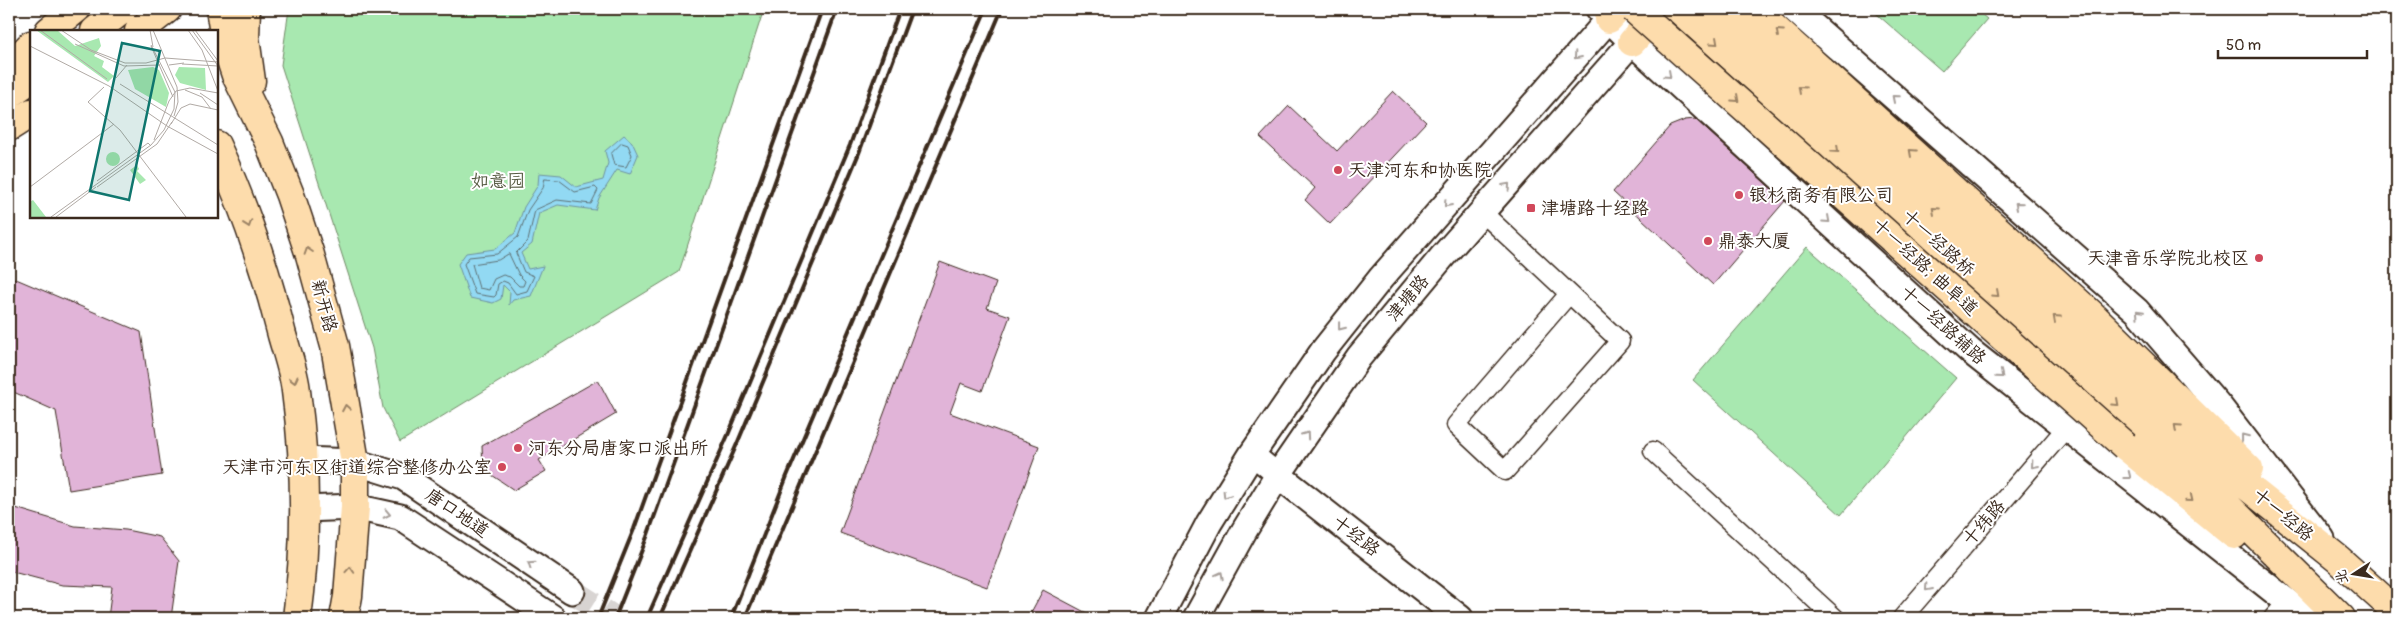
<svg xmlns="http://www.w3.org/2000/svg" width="2406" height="627" viewBox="0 0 2406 627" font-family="Pangolin,'LXGW WenKai TC',sans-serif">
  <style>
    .green { fill: #a8e8b0; stroke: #728967 }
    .water { fill: #92d9f3; stroke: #6f939e }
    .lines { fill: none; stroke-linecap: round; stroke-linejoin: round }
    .shore { stroke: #5e7073; stroke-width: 1 }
    .building { fill: #e1b4d8; stroke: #3b2a1e }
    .secondary-tunnel { stroke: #d8d4d2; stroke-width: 25; stroke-dasharray: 25 12; stroke-linecap: butt }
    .minor-casing { stroke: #3b2a1e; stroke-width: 21 }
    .tertiary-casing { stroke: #3b2a1e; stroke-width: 26 }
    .secondary-casing { stroke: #3b2a1e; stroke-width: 29 }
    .primary-casing { stroke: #3b2a1e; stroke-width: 31 }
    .minor { stroke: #fff; stroke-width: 18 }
    .tertiary { stroke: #fff; stroke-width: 22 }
    .secondary { stroke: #fff; stroke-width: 25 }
    .primary { stroke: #fddcac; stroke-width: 28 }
    .rail { stroke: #3b2a1e; stroke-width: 4 }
    .primary-bridge-casing { stroke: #3b2a1e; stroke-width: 31; stroke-linecap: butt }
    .primary-bridge { stroke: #fddcac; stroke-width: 28 }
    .oneway { stroke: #9c8365 }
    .oneway2 { stroke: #a79f9a }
    .poi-dot { fill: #d1495b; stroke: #fff; stroke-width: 2 }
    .labels { text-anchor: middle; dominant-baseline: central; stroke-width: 4; stroke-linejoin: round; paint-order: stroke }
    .poi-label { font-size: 18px; fill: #3b2a1e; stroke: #fff; text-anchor: start }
    .park-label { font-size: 18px; fill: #565a42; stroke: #fff }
    .street-label { font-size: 18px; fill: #3b2a1e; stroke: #fff }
    .inset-road { fill: none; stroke: #b1aaa5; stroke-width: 1 }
    .view { fill: #0f766e; fill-opacity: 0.15; stroke: #0f766e; stroke-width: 2.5 }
    .inset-edge { fill: none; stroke: #3b2a1e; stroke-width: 2.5 }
  </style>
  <rect width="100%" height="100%" fill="#fff"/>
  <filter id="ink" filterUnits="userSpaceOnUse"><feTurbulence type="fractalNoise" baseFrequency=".02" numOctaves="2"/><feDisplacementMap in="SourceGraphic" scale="10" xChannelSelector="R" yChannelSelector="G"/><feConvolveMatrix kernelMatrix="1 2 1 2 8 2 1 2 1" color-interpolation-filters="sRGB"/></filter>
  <g filter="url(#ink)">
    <path class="green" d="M289 9H764L679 272 400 442 383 408 372 348 281 65Z
      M1871 9H1975L1987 19 1942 71Z
      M1807 247 1956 378 1841 515 1693 380Z"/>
    <path class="water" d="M624 135 632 142 638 155 630 174 617 170 599 198 595 210 558 205 539 213 532 244 521 253 528 269 543 266 531 296 513 300 509 305 510 292 503 285 501 299 493 303 470 298 458 264 466 253 495 249 515 233 524 207 538 185 539 173 561 175 576 187 603 180 608 163 605 151Z"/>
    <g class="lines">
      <path class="shore" d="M622 143 628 145 632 155 626 167 614 165 611 154Z
        M545 179 559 180 575 192 595 187 598 190 591 204 557 200 535 210 528 241 516 253 524 272 534 276 527 291 516 294 508 283 503 281 498 284 496 295 494 297 475 294 464 264 469 257 497 254 518 237 528 210 543 188Z
        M509 254 519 275 525 281 523 286H519L510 277 503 275 494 279 489 290 479 288 472 264 498 260Z"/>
    </g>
    <path class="building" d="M1393 91 1426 122 1330 224 1305 200 1315 188 1260 137 1289 106 1337 151Z
      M1695 119 1785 201 1713 285 1613 192 1670 126 1685 120Z
      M940 262 996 283 987 308 1010 316 982 391 961 383 950 413 1039 446 987 587 840 533Z
      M9 276 141 332 162 475 69 490 56 411 9 390Z
      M598 380 616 414 539 460 546 471 514 490 483 469 482 446Z
      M9 506 75 526 126 530 160 537 179 561 171 618H108L112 587 62 585 9 571Z
      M1043 590 1096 618H1028Z"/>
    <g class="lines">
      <path class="secondary-tunnel" d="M572 591 614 618"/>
      <defs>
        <path id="minor" d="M1483 213 1620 341 1505 471 1456 425 1569 294
          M1653 451 1835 618
          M1902 618 2066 428
          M2273 618 2288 601"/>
        <path id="tertiary" d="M1252 454 1278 475"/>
        <path id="secondary" d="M1599 9 1632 42 1970 351 2308 618
          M1794 9 2137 311 2219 406 2322 539
          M302 460 355 462 403 477 572 591
          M1278 475 1460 618
          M304 509 355 507 400 517 553 618
          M1159 618 1209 523 1252 454 1323 351 1381 278 1609 19
          M1196 618 1244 531 1278 475 1359 357 1443 256 1632 42"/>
        <path id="primary" d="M220 9 226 45 236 75 269 142 290 195 310 255 335 346 355 462V507L348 596 344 618
          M246 9 245 38 251 81
          M1679 9 2197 476 2341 618
          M1712 9 2213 459 2338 559 2397 612
          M1753 9 2092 315 2249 469
          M1609 19 1618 9
          M49 31 76 9
          M95 31 123 9
          M139 31 167 9
          M1632 42 1661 9
          M9 68 31 45
          M9 94 31 79
          M9 127 31 113
          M216 145C244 205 266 271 282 335 287 353 294 372 296 391 306 465 307 543 297 618
          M2125 446 2234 535"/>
      </defs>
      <use href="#minor" class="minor-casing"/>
      <use href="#tertiary" class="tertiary-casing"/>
      <use href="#secondary" class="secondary-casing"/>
      <use href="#primary" class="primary-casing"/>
      <use href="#minor" class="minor"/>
      <use href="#tertiary" class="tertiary"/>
      <use href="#secondary" class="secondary"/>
      <use href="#primary" class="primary"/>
      <path class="rail" d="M598 618 634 529 822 9
        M615 618 647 537 837 9
        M647 618 728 435 850 145 900 9
        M660 618 737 444 859 153 912 9
        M731 618 787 476 986 9
        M745 618 1002 9"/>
      <defs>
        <path id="primary-bridge" d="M1634 9 2125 446"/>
      </defs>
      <use href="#primary-bridge" class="primary-bridge-casing"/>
      <use href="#primary-bridge" class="primary-bridge"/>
    </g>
    <defs><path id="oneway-chevron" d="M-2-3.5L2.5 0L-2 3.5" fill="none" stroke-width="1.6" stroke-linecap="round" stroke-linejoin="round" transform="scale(1.25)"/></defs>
    <g class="oneway">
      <use href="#oneway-chevron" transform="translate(1779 32) rotate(-138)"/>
      <use href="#oneway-chevron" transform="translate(1715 42) rotate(42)"/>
      <use href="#oneway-chevron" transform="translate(1801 89) rotate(-138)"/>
      <use href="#oneway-chevron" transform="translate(1736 99) rotate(42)"/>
      <use href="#oneway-chevron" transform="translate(1836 150) rotate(42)"/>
      <use href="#oneway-chevron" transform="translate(1912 152) rotate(-138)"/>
      <use href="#oneway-chevron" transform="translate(1935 210) rotate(-138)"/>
      <use href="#oneway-chevron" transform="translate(248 224) rotate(71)"/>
      <use href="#oneway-chevron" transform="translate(308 251) rotate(-108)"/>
      <use href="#oneway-chevron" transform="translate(1996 294) rotate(42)"/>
      <use href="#oneway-chevron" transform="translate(2056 318) rotate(-138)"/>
      <use href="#oneway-chevron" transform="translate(294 380) rotate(76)"/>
      <use href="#oneway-chevron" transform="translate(2116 403) rotate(42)"/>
      <use href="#oneway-chevron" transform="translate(346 408) rotate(-100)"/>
      <use href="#oneway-chevron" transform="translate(2177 427) rotate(-138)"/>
      <use href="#oneway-chevron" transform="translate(2190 499) rotate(39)"/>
      <use href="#oneway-chevron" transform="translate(350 570) rotate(-86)"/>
    </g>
    <g class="oneway2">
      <use href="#oneway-chevron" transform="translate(1577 56) rotate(131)"/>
      <use href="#oneway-chevron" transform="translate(1668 75) rotate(42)"/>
      <use href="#oneway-chevron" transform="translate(1895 98) rotate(-139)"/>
      <use href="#oneway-chevron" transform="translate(1507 186) rotate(-49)"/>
      <use href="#oneway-chevron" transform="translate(1447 204) rotate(131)"/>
      <use href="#oneway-chevron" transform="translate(2018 205) rotate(-139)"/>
      <use href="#oneway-chevron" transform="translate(1827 220) rotate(42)"/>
      <use href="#oneway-chevron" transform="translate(2139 313) rotate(-133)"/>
      <use href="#oneway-chevron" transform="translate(1341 327) rotate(128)"/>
      <use href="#oneway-chevron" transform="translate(2000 375) rotate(39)"/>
      <use href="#oneway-chevron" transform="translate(1306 435) rotate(-55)"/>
      <use href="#oneway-chevron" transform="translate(2244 437) rotate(-128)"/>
      <use href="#oneway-chevron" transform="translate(2034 465) rotate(131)"/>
      <use href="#oneway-chevron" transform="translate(2128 476) rotate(38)"/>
      <use href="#oneway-chevron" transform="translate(1226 495) rotate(122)"/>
      <use href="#oneway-chevron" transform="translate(387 514) rotate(12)"/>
      <use href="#oneway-chevron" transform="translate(531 564) rotate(-146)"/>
      <use href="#oneway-chevron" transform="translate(1220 575) rotate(-62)"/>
      <use href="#oneway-chevron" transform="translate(1928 588) rotate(131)"/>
    </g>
  </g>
  <g class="poi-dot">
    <circle cx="1338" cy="170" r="5"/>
    <circle cx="1739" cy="195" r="5"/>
    <rect x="1526" y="203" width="10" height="10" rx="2.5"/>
    <circle cx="1708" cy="241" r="5"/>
    <circle cx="2259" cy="258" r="5"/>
    <circle cx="518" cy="448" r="5"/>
    <circle cx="502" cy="467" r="5"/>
  </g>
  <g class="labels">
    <g class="poi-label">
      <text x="1348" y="170">天津河东和协医院</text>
      <text x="1749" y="195">银杉商务有限公司</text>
      <text x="1541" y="208">津塘路十经路</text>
      <text x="1718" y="241">鼎泰大厦</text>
      <text x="2249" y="258" text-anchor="end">天津音乐学院北校区</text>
      <text x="528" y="448">河东分局唐家口派出所</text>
      <text x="492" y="467" text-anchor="end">天津市河东区街道综合整修办公室</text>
    </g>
    <g class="park-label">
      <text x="498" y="181">如意园</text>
    </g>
    <g class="street-label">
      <text transform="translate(1938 243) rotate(42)">十一经路桥</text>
      <text transform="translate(1925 267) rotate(42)">十一经路; 曲阜道</text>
      <text transform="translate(1408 298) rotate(-50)">津塘路</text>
      <text transform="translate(324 306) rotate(75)">新开路</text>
      <text transform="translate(1943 325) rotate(42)">十一经路辅路</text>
      <text transform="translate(457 513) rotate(34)">唐口地道</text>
      <text transform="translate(2283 515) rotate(39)">十一经路</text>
      <text transform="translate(1984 523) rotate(-49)">十纬路</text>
      <text transform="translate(1356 536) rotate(38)">十经路</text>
    </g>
  </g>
  <g transform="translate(30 30)">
    <rect width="188" height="188" fill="#fff"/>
    <path d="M6 0H27L45 16 69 8 71 16 64 26 74 31 72 37 84 46 78 52ZM123 37 129 40 139 63 136 77 105 59 98 40ZM149 37 175 38 176 60 150 53 145 45ZM76 129a7 7 0 1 1 14 0a7 7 0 1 1-14 0ZM107 135 109 139 107 141 116 150 110 154 100 140ZM3 170 16 187H0V172Z" fill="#a8e8b0"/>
    <path class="inset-road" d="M10 0 77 49M31 0 61 20 95 33H116L135 28 188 32M120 0 123 17M123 0 147 57 148 72 144 86M158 0 172 20 188 61M162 0 188 36M165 0 188 31M45 14 94 36 130 35M0 16 79 56 137 96 188 124M121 16 143 67M152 34 188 36M139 35 154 33M86 48 97 35M90 54 188 115M74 57 58 72 90 100 156 187M155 60 172 67 181 79M170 63 188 75M141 94 151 78 160 74 188 80M124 110 139 71 146 61 160 58 188 63M67 151 118 113 121 116M0 157 84 94M67 157 127 114 142 92M21 187 121 115 134 100 144 79 145 62 121 15M26 187 66 157"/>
    <path class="view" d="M92 13 130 21 99 170 60 161Z"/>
    <rect width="188" height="188" class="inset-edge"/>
  </g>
  <rect width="2406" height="627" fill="none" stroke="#fff" stroke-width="30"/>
  <rect x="15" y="15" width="2376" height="597" fill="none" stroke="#3b2a1e" stroke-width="2" filter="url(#ink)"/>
  <g transform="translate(2354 574) rotate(258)" stroke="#ffffff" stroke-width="4" paint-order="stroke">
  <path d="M0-4L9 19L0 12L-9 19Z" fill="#3b2a1e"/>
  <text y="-8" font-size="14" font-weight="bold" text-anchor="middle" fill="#3b2a1e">北</text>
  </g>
  <path d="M2218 50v8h149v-8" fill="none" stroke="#3b2a1e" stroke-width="2.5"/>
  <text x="2226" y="50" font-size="15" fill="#3b2a1e" stroke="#ffffff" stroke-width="4" paint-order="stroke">50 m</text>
</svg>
